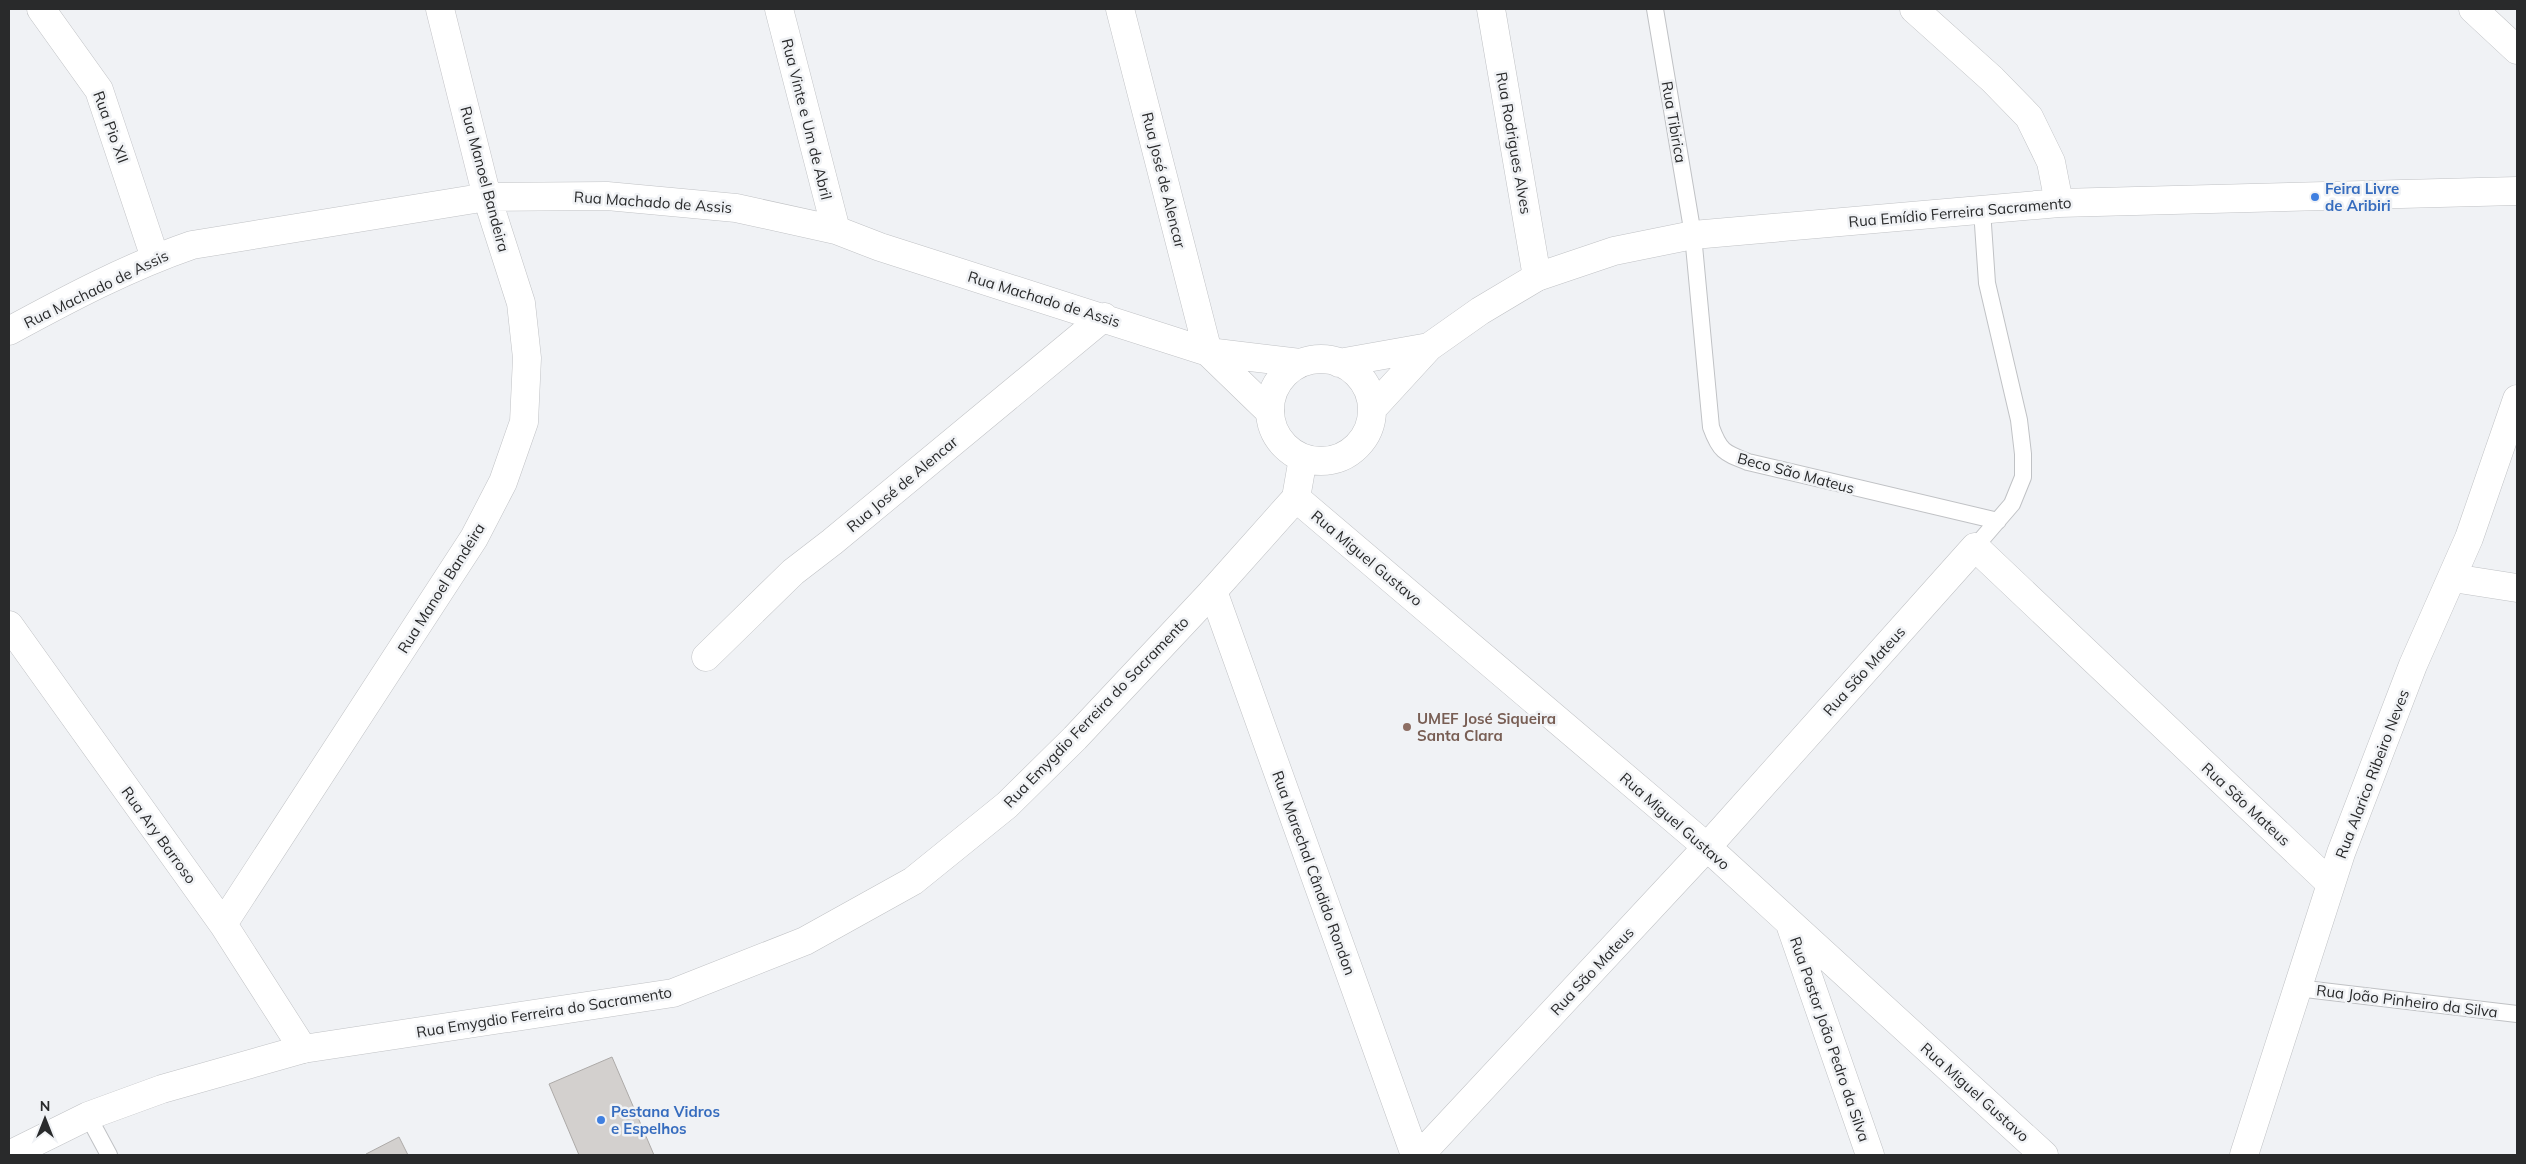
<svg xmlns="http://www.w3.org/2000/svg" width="2526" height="1164" viewBox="0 0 2526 1164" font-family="Mulish,sans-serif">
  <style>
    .building { fill: #d3d0ce; stroke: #adaaa8 }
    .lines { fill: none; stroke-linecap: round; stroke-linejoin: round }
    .service-casing { stroke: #c0c2c5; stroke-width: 18 }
    .minor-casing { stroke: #c0c2c5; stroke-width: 29 }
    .tertiary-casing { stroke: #c0c2c5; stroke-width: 29 }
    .service { stroke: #fff; stroke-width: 16 }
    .minor { stroke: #fff; stroke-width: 28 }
    .tertiary { stroke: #fff; stroke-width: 28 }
    .shop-dot { fill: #3f7fe0; stroke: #f0f2f5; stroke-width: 2 }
    .education-dot { fill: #8d6e63; stroke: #f0f2f5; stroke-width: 2 }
    .labels { text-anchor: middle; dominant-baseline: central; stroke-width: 5; stroke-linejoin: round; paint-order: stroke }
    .street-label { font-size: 15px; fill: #292a2b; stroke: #f0f2f5 }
    .shop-label { font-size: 15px; font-weight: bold; fill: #366cbe; stroke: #f0f2f5; text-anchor: start }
    .education-label { font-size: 15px; font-weight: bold; fill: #785e54; stroke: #f0f2f5; text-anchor: start }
  </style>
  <rect width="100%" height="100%" fill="#f0f2f5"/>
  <path class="building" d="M612 1057 654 1155H579L549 1084Z
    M399 1137 408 1155H366V1154Z"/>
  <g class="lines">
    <defs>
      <path id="service" d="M1655 9 1693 235 1711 427C1720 452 1725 453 1748 462L1998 521
        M1975 547 2012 504 2023 477V454L2019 420 1987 283 1982 210
        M2297 988 2517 1014
        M88 1116 109 1155"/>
      <path id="minor" d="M41 9 99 90 155 258
        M779 9 836 230
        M1120 9 1208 352
        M1491 9 1537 277
        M2473 9 2517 50
        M9 331C68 299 128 267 192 245L487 197 607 196 736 208 836 230 880 247 1208 352 1300 363
        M1208 352 1270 412
        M1296 498 1707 847 2044 1155
        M2453 578 2517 588
        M1213 591 1415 1155
        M9 625 223 924 303 1049
        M706 657 793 572 832 542 1104 317
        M223 924 474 538 503 482 524 422 527 358 521 303 487 197 440 9
        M1791 927 1870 1155
        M1420 1155 1707 847 1975 547 2331 884
        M2244 1155 2341 853 2413 665 2469 538 2517 399"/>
      <path id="tertiary" d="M1914 9 1992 79 2029 117 2051 162 2059 203
        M1270 410a51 51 0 1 1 102 0a51 51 0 1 1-102 0Z
        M1339 363 1429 347
        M1373 408 1429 347 1480 311 1537 277 1614 251 1693 235 2059 203 2517 191
        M9 1155 88 1116 162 1089 303 1049 673 993 805 941 913 881 1007 805 1075 738 1213 591 1296 498 1303 458"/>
    </defs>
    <use href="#service" class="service-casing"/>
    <use href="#minor" class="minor-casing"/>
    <use href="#tertiary" class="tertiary-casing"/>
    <use href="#service" class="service"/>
    <use href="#minor" class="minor"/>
    <use href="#tertiary" class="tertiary"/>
  </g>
  <g class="shop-dot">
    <circle cx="2315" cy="197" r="5"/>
    <circle cx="601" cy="1120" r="5"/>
  </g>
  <circle class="education-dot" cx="1407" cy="727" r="5"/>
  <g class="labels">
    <g class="street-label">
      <text transform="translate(807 119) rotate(76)">Rua Vinte e Um de Abril</text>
      <text transform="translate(1674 122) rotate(80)">Rua Tibirica</text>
      <text transform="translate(111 127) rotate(70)">Rua Pio XII</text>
      <text transform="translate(1514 143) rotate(80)">Rua Rodrigues Alves</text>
      <text transform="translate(485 179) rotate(75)">Rua Manoel Bandeira</text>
      <text transform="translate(1164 180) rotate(76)">Rua José de Alencar</text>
      <text transform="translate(653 202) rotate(4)">Rua Machado de Assis</text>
      <text transform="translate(1960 212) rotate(-5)">Rua Emídio Ferreira Sacramento</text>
      <text transform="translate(96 289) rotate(-26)">Rua Machado de Assis</text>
      <text transform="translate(1044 299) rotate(17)">Rua Machado de Assis</text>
      <text transform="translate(1796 473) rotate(15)">Beco São Mateus</text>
      <text transform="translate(902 484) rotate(-40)">Rua José de Alencar</text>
      <text transform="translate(1367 558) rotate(40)">Rua Miguel Gustavo</text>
      <text transform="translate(441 588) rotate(-58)">Rua Manoel Bandeira</text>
      <text transform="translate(1864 671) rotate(-48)">Rua São Mateus</text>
      <text transform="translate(1096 712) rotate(-46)">Rua Emygdio Ferreira do Sacramento</text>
      <text transform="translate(2372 774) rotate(-69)">Rua Alarico Ribeiro Neves</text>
      <text transform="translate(2246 804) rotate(43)">Rua São Mateus</text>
      <text transform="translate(1675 821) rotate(41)">Rua Miguel Gustavo</text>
      <text transform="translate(159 835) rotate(54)">Rua Ary Barroso</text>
      <text transform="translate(1314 873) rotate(70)">Rua Marechal Cândido Rondon</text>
      <text transform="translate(1592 971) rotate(-47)">Rua São Mateus</text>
      <text transform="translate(2407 1001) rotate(7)">Rua João Pinheiro da Silva</text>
      <text transform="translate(544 1012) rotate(-9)">Rua Emygdio Ferreira do Sacramento</text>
      <text transform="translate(1830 1039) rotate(71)">Rua Pastor João Pedro da Silva</text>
      <text transform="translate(1975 1092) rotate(42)">Rua Miguel Gustavo</text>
    </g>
    <g class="shop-label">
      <text x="2325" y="188">Feira Livre<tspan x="2325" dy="17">de Aribiri</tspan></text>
      <text x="611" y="1111">Pestana Vidros<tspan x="611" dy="17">e Espelhos</tspan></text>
    </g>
    <g class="education-label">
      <text x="1417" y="718">UMEF José Siqueira<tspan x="1417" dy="17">Santa Clara</tspan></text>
    </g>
  </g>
  <rect width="2526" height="1164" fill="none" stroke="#292a2b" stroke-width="20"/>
  <g transform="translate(45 1119)" stroke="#f0f2f5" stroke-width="4" paint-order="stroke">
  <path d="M0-4L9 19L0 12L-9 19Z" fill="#292a2b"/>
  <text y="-8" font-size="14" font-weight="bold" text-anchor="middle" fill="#292a2b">N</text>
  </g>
</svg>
